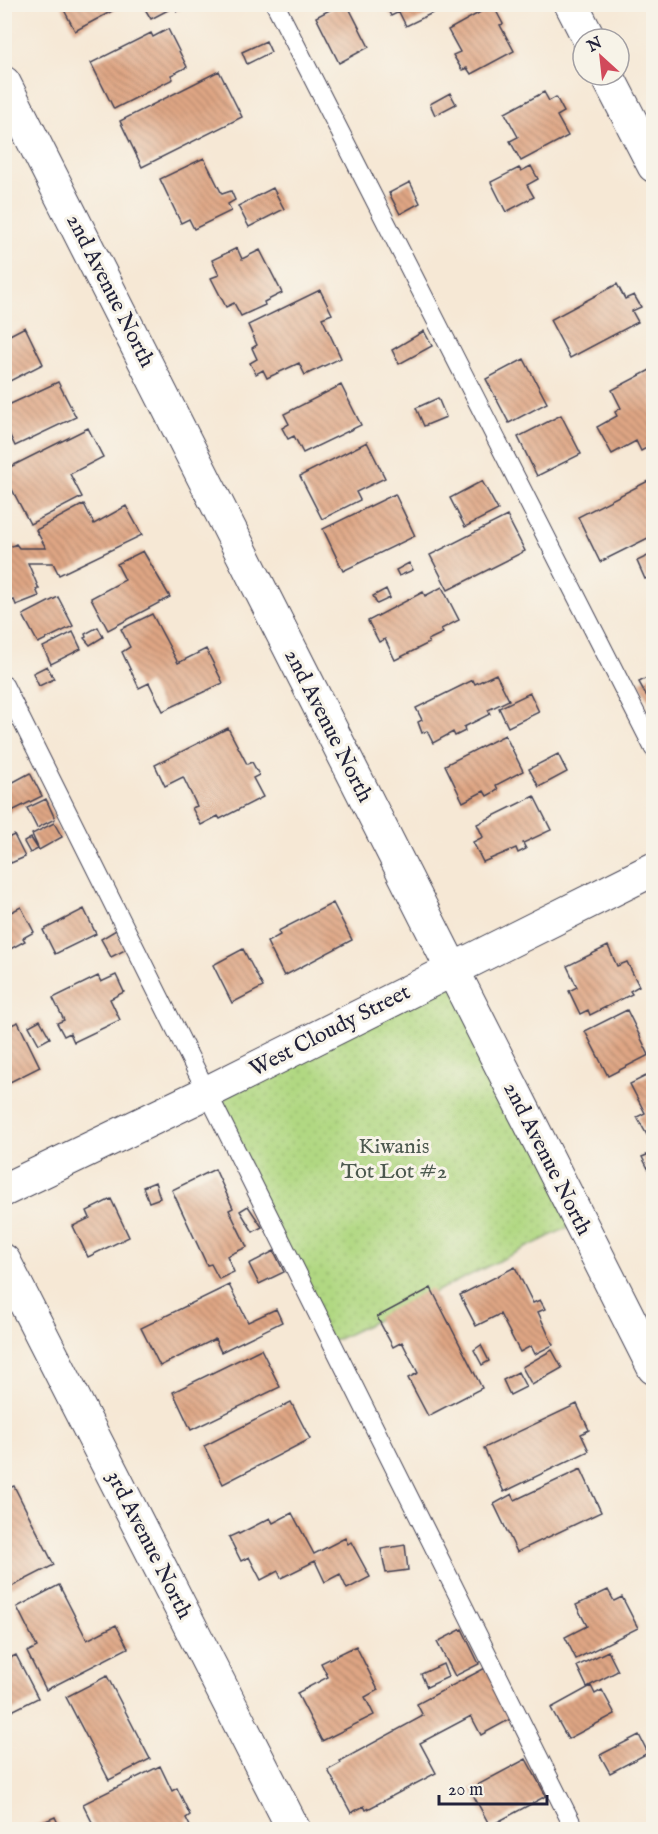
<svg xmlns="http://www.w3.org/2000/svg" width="658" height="1834" viewBox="0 0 658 1834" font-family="'IM FELL English',serif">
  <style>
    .grass { fill: url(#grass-dots); stroke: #6a7d5e; stroke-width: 1.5 }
    .building { fill: url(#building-back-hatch) }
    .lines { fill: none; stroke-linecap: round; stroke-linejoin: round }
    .lane-casing { stroke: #424052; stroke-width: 20 }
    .street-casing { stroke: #424052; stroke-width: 35 }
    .lane { stroke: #fff; stroke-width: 18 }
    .street { stroke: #fff; stroke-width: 33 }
    .labels { text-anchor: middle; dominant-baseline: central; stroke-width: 6; stroke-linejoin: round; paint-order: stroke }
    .street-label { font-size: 22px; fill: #22223b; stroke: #f7f3e8 }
    .park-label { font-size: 22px; fill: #4d5950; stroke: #f7f3e8 }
  </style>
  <defs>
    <pattern id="grass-dots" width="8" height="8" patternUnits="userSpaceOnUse" patternTransform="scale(1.5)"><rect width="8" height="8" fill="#b1d882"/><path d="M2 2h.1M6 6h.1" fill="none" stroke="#98b971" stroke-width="1.8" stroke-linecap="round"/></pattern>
    <pattern id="building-back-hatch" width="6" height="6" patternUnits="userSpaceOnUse" patternTransform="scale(1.5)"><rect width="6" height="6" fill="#dfa684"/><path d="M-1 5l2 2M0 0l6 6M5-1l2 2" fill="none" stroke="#b4876d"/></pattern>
  </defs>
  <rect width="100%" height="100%" fill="#f7f3e8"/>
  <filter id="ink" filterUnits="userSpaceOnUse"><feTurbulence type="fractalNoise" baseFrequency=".0167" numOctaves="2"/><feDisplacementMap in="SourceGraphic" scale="12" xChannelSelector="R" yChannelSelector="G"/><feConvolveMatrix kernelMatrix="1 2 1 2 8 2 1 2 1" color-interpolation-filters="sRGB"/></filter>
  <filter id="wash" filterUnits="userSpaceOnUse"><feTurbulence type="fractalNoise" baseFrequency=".008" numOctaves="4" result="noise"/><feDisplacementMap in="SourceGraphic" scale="24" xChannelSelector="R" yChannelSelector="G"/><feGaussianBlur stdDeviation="1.35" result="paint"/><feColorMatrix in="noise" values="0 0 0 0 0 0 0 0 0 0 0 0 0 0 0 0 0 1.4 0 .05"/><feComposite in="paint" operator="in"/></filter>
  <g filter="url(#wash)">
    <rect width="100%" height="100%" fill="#f6e8d5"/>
    <path class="grass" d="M451 970 579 1222 332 1342 208 1092Z"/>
    <g id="blocks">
      <path class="building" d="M61 4H125L75 31Z
        M153 4H170L172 8 151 19 145 9Z
        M341 4H347L369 47 339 63 316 17Z
        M385 4H451L406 26 399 12 391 16Z
        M174 5H189L177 11Z
        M493 5 503 24 500 25 514 51 471 74 467 68 462 70 453 55 460 52 448 30Z
        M168 29 187 67 171 75 173 79 114 109 91 63 151 33 153 37Z
        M266 41 271 52 247 64 242 52Z
        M219 71 242 117 142 167 120 121Z
        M544 92 549 101 556 97 564 112 557 116 568 136 521 161 510 141 518 137 505 113Z
        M450 93 456 104 435 115 430 104Z
        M204 158 222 194 231 191 235 200 228 204 231 211 194 229 189 219 181 223 160 179Z
        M531 166 538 179 527 185 534 197 506 212 491 182 519 168 521 171Z
        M410 182 420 203 400 214 389 193Z
        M273 188 284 209 249 227 238 206Z
        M237 248 242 259 260 250 282 293 264 302 265 305 241 316 234 303 226 307 211 278 219 275 212 260Z
        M617 284 625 299 634 295 641 307 632 311 638 322 570 358 550 320Z
        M320 290 332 314 322 318 341 358 305 375 299 363 267 378 263 370 256 374 250 363 257 359 252 348 257 345 248 325Z
        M25 327 43 364 4 384V338Z
        M424 331 432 346 399 364 392 350Z
        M524 359 547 403 509 423 486 379Z
        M652 369 654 444 641 451 636 441 612 454 597 427 617 416 615 412 621 408 612 390Z
        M58 382 76 417 15 446 4 423V407Z
        M341 385 361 425 303 453 294 436 288 439 282 428 289 424 284 414Z
        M438 398 446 417 424 426 416 408Z
        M561 415 581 454 537 476 518 437Z
        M88 428 103 457 70 474 82 497 30 524 4 474V470Z
        M367 442 385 478 356 492 360 500 322 519 300 476Z
        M654 478V535L600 562 578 517Z
        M482 481 498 510 465 527 450 498Z
        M395 494 415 536 343 571 323 529Z
        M84 504 94 524 126 506 142 535 59 575 53 563H28L39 589H36L39 596 16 605 14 600 4 603V550L16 544 19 548H46L36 530Z
        M507 516 525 551 448 590 430 555Z
        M143 551 170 597 108 630 91 598 125 580 117 564Z
        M654 553V575L645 579 637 561Z
        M409 563 413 570 399 576 396 570Z
        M442 587 459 620 441 629 443 633 428 640 429 643 395 660 385 639 379 642 368 621 423 592 425 596Z
        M386 589 390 598 377 604 373 596Z
        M58 597 73 626 38 643 23 615Z
        M152 614 178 663 206 649 223 683 163 711 149 683 139 688 122 652 130 647 121 629Z
        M98 627 103 637 90 645 84 638 86 637 85 634Z
        M73 632 81 649 51 664 43 647Z
        M47 666 54 679 39 686 33 673Z
        M496 674 509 700 488 710 490 714 464 727 465 731 455 736 453 732 433 743 427 731 422 733 418 722 422 720 416 708 473 680 475 684Z
        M654 674V709L639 682Z
        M530 693 539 712 508 727 499 708Z
        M228 728 247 764 252 762 259 775 253 778 263 797 220 819 218 816 201 825 192 808 197 806 183 777 165 786 155 765Z
        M505 735 523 771 496 785 498 790 487 796 484 791 463 802 445 765Z
        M558 754 567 772 539 787 529 769Z
        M30 773 42 796 4 815V787Z
        M534 796 551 830 523 843 526 849 518 853 516 848 483 862 473 842 483 837 477 824Z
        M46 799 55 819 37 828 27 808Z
        M54 823 62 837 39 850 32 834Z
        M14 835 25 857 11 863 4 850V840Z
        M31 838 38 849 30 853 24 842Z
        M333 903 352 940 284 976 267 942 280 935 278 931Z
        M8 906 11 912 21 907 34 932 23 938 25 941 5 952V907Z
        M84 909 96 934 55 954 43 930Z
        M116 930 127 949 111 957 101 939Z
        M608 946 617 966 627 962 639 986 630 991 632 994 590 1015 588 1010 580 1014 569 991 577 987 567 966Z
        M243 949 263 987 232 1003 213 965Z
        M116 975 124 992 110 999 120 1020 74 1042 70 1033 64 1036 57 1023 64 1020 53 998 98 976 101 982Z
        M627 1010 649 1055 608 1076 585 1031Z
        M40 1020 50 1038 39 1044 29 1026Z
        M18 1022 40 1067 4 1085V1028Z
        M654 1072V1131L647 1135 637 1117 645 1113 630 1084Z
        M654 1152V1180L642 1157Z
        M215 1169 233 1208 229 1210 247 1247 227 1256 234 1272 219 1279 211 1264 207 1265 172 1190Z
        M155 1182 160 1198 149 1202 143 1187Z
        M111 1199 129 1237 88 1257 73 1226 90 1218 87 1211Z
        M248 1206 262 1227 253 1232 240 1211Z
        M274 1251 284 1272 259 1284 249 1264Z
        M515 1267 533 1303 540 1300 545 1309 538 1312 553 1345 535 1354 531 1346 520 1352 500 1314 476 1326 460 1295Z
        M229 1285 248 1322 276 1309 282 1322 221 1352 215 1339 160 1366 141 1328Z
        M431 1288 482 1388 428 1416 408 1378 418 1373 402 1342 393 1347 377 1317Z
        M481 1345 489 1361 482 1365 474 1350Z
        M261 1349 280 1387 191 1430 173 1392Z
        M552 1350 562 1368 532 1385 522 1367Z
        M518 1372 526 1387 510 1395 503 1380Z
        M291 1402 310 1439 223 1484 204 1446Z
        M577 1404 589 1430 581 1434 589 1451 504 1492 484 1448Z
        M581 1469 601 1512 517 1552 494 1504 512 1494 515 1500Z
        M14 1486 54 1565 11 1587 4 1573V1490Z
        M292 1513 314 1554 345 1538 348 1544 351 1542 370 1577 347 1589 340 1574 325 1582 315 1561 281 1578 278 1571 261 1580 249 1557 241 1561 229 1537 238 1533 239 1534 270 1518 273 1523Z
        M405 1545 408 1570 386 1573 381 1549Z
        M59 1585 87 1640 116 1625 128 1648 46 1690 27 1652 37 1647 17 1607Z
        M608 1590 614 1601 622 1597 638 1628 576 1659 565 1637 587 1626 576 1605Z
        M462 1629 479 1664 455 1676 437 1642Z
        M356 1646 378 1690 365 1697 374 1715 322 1741 297 1693 328 1677 321 1663Z
        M608 1651 618 1671 587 1687 577 1666Z
        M16 1655 38 1698 4 1715V1661Z
        M443 1664 448 1677 427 1687 421 1674Z
        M489 1666 516 1716 481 1735 471 1716 420 1743 436 1773 366 1810 364 1806 351 1813 328 1770 341 1763 340 1761 423 1716 417 1704Z
        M107 1676 150 1759 109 1780 66 1697Z
        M591 1686 595 1694 602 1690 615 1714 568 1739 551 1708Z
        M639 1735 648 1753 610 1773 600 1755Z
        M526 1759 546 1796 490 1826 470 1789Z
        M160 1766 172 1791 177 1788 190 1815 186 1818 192 1830H96L83 1804Z
        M55 1817 61 1830H35L34 1826Z
        M652 1820 654 1830H632Z"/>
    </g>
  </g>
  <g filter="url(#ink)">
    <use href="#blocks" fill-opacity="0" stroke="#424052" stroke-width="1.5"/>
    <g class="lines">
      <defs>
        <path id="lane" d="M275 4 654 749
          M4 685 575 1830"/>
        <path id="street" d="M571 4 589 39
          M607 75 654 166
          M4 83 654 1368
          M4 1190 208 1092 654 869
          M4 1261 294 1830"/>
      </defs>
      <use href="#lane" class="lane-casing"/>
      <use href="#street" class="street-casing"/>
      <use href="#lane" class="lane"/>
      <use href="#street" class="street"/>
    </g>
  </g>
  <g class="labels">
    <g class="street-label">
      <text transform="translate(110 291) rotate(63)">2nd Avenue North</text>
      <text transform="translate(328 726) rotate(63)">2nd Avenue North</text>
      <text transform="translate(330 1031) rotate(-27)">West Cloudy Street</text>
      <text transform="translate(547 1159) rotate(63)">2nd Avenue North</text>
      <text transform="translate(149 1545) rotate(63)">3rd Avenue North</text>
    </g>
    <g class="park-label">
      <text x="394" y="1147">Kiwanis<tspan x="394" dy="25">Tot Lot #2</tspan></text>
    </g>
  </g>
  <rect width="658" height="1834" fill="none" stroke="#f7f3e8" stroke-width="24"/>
  <g transform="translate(601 57) rotate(333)"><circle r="28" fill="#f7f3e8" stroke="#a29fa3" stroke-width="1.5"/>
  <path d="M0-4.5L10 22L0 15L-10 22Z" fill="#d1495b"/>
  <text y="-9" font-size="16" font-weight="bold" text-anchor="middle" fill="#22223b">N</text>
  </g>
  <path d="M439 1795v9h108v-9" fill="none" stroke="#22223b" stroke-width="3"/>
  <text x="448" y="1795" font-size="18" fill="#22223b" stroke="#f7f3e8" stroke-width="4.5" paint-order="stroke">20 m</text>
</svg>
